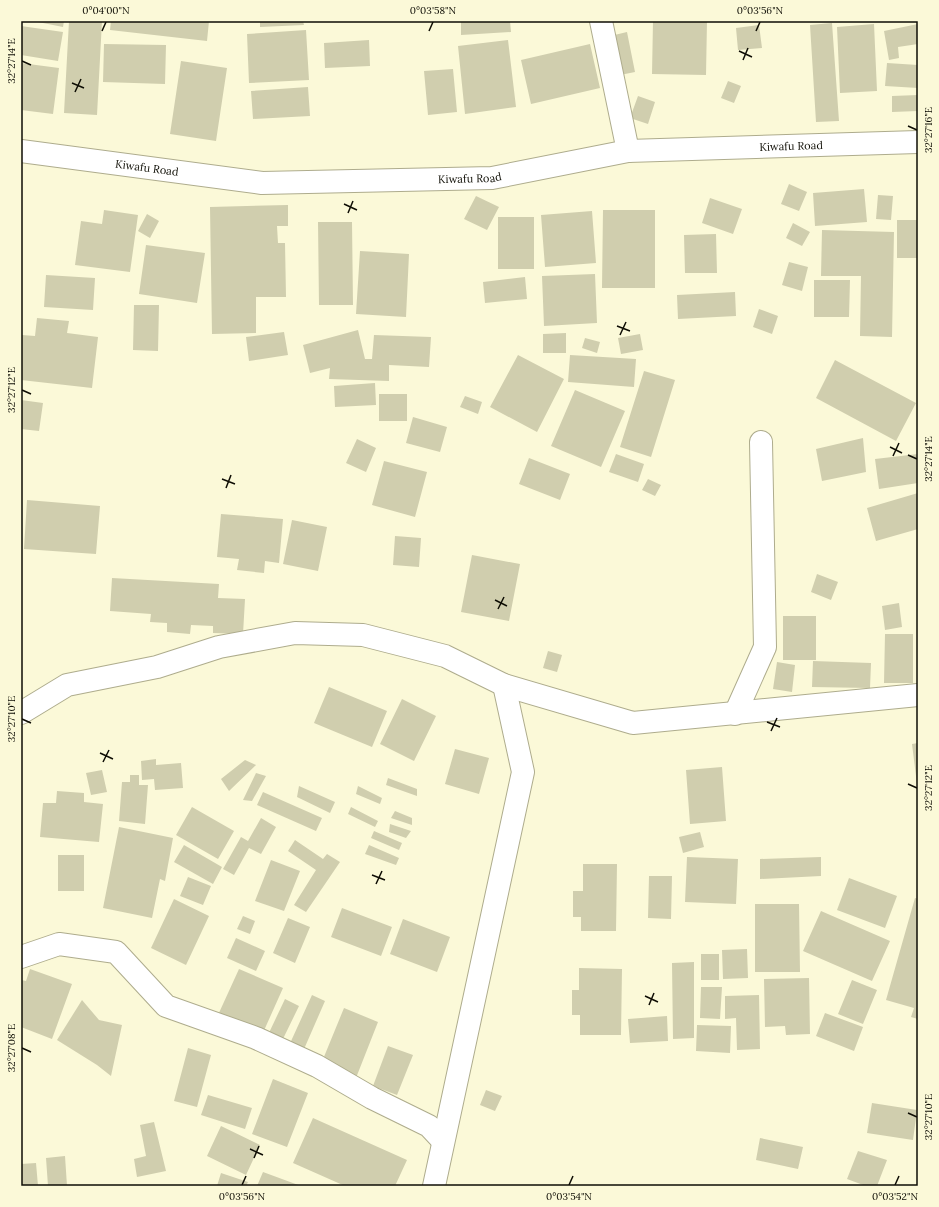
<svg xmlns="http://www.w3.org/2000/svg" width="939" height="1207" viewBox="0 0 939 1207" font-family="Lora,serif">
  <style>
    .building { fill: #d0ceae }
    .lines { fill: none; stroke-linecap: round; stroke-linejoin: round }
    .minor-casing { stroke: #aeac8d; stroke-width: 24 }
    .minor { stroke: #fff; stroke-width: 22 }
    .ticks { fill: none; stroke: #0e0d04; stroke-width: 1.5 }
    .labels { text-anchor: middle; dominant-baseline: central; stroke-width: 3; stroke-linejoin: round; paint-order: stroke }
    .street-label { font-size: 11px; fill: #0e0d04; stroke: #fbf9d8 }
    .neatline { fill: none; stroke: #0e0d04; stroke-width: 1.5 }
    .ticks-label { font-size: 10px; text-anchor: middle; fill: #0e0d04 }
  </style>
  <rect width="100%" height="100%" fill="#fbf9d8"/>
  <path class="building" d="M33 21H64L63 27Z
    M69 21H102L97 115 64 113Z
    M111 21H209L207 41 110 30Z
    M260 21H303L304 25 260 27Z
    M461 21H510L511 32 461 35Z
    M653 21H707L706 75 652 74Z
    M832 23 839 121 816 122 810 25Z
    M874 24 877 91 840 93 837 27Z
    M918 24V44L898 47 899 58 889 60 884 31Z
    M759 25 762 48 738 50 736 28Z
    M21 26 63 32 58 61 21 55Z
    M306 30 309 80 249 83 247 34Z
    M627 32 635 72 615 76 606 37Z
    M369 40 370 66 325 68 324 43Z
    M508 40 516 107 465 114 458 46Z
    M104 44 166 45 165 84 103 82Z
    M590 44 600 88 531 104 521 60Z
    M181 61 227 68 216 141 170 134Z
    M21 63 59 68 53 114 21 110Z
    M887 63 918 65V88L885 86Z
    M453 69 457 112 428 115 424 71Z
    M728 81 741 86 734 103 721 98Z
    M308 87 310 116 253 119 251 91Z
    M918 95V111L892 112V96Z
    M638 96 655 102 648 124 630 118Z
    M789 184 807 192 799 211 781 204Z
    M864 189 867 222 815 226 813 193Z
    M878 195 893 196 891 220 876 219Z
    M476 196 499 207 487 230 464 219Z
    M710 198 742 209 733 234 702 223Z
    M288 205V226H277L278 243H285L286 297H256V333L212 334 210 207Z
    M104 210 138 215 130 272 75 265 81 221 102 224Z
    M603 210H655V288H602Z
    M592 211 596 263 545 267 541 215Z
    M147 214 159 221 150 238 138 231Z
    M498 217H534V269H498Z
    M897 220H918V258H897Z
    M318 222H352L353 305H319Z
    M793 223 810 232 802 246 786 238Z
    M822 230 894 232 892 337 860 336 861 276H821Z
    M716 234 717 273H685L684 235Z
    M146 245 205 253 197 303 139 294Z
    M360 251 409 254 406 317 356 314Z
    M789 262 808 267 802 291 782 285Z
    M595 274 597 323 544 326 542 276Z
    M46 275 95 278 93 310 44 307Z
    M525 277 527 299 485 303 483 282Z
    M814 280H850L849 317H814Z
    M735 292 736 316 678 319 677 295Z
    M134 305H159L158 351 133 350Z
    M759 309 778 316 772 334 753 327Z
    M37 318 69 321 67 333 98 337 92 388 21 380 22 335 35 336Z
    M358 330 365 359H372L374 335 431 337 429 367 389 365V381L329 379 330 368 310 373 303 345Z
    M284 332 288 355 249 361 246 337Z
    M566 333V353H543V334Z
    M640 334 643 350 621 354 618 338Z
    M585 338 600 342 597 353 582 348Z
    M518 355 564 379 537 432 490 407Z
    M570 355 636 359 634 387 568 382Z
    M835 360 916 403 896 441 816 398Z
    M644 371 675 380 651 457 620 447Z
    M375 383 376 405 335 407 334 386Z
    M575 390 625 411 601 467 551 446Z
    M379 394H407V421H379Z
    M465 396 482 402 478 414 460 407Z
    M21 400 43 403 39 431 21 429Z
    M413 417 447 427 440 452 406 443Z
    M863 438 866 472 822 481 816 449Z
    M357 439 376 448 366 472 346 463Z
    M616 454 644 464 638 482 609 472Z
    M918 454V483L879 489 875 459Z
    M529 458 570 474 560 500 519 484Z
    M384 461 427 472 415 517 372 505Z
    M648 479 661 485 655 496 642 490Z
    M918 493V529L876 541 867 508Z
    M27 500 100 506 96 554 24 549Z
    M221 514 283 519 279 563 265 561 264 573 237 570 239 559 217 557Z
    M292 520 327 527 318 571 283 564Z
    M395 536 421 538 419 567 393 565Z
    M472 555 520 564 509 621 461 612Z
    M817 574 838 582 831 600 811 592Z
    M112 578 219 584 218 598 245 599 243 634 213 633V626L191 625 190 634 167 632V623L150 622 151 614 110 611Z
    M899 603 902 627 885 630 882 606Z
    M783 616H816V660H783Z
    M885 634H913V683H884Z
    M548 651 562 655 557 672 543 668Z
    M813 661 871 663 870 688 812 687Z
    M777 662 795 665 792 692 773 689Z
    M329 687 387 711 372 747 314 723Z
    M402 699 436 716 414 761 380 744Z
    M918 743V784H917L912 744Z
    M455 749 489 758 479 794 445 784Z
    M156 759V765L181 763 183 788 155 790 154 779 142 780 141 761Z
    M245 760 256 765 229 791 221 779Z
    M722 767 726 821 690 824 686 770Z
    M102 770 107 792 91 795 86 773Z
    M256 773 266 776 252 801 243 800Z
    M130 775H139V785H148L145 824 119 821 122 782H130Z
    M388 778 417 789V796L386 785Z
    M299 786 335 802 330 813 297 797Z
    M358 786 382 798 380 804 356 794Z
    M57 791 84 793V802L103 804 99 842 40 837 43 803H56Z
    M263 792 322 818 316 831 257 805Z
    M192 807 234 831 218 859 176 835Z
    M351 807 378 821 375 827 348 814Z
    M395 811 412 818V825L391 818Z
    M261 818 276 827 261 854 249 848 234 875 223 869 241 837 248 841Z
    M390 824 411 831 406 838 389 832Z
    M119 827 173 838 165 881 160 879 152 918 103 908Z
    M374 831 402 843 399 850 371 838Z
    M700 832 704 847 683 853 679 837Z
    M295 840 323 859 327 854 340 862 306 912 294 905 316 870 288 851Z
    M184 845 222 867 213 884 174 862Z
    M369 845 399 858 396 865 365 854Z
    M58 855H84V891H58Z
    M687 857 738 859 736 904 685 902Z
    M821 857V876L760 879V859Z
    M271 860 300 871 284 911 255 901Z
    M583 864H617L616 931H581V917H573V891H583Z
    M649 876H672L671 919 648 918Z
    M188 877 211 886 203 905 180 896Z
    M849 878 897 896 885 928 837 910Z
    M915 898 918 899V1019L911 1017 914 1008 886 1000Z
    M174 899 209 916 186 965 151 948Z
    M755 904H799L800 972H755Z
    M342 908 392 927 381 956 331 937Z
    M821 911 890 941 872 981 803 951Z
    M243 916 255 921 250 934 237 929Z
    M288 918 310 927 295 963 273 953Z
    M403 919 450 937 437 972 390 954Z
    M236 938 265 951 256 971 227 958Z
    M747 949 748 978 723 979 722 950Z
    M701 954H719V980H701Z
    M694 962V1038L673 1039 672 963Z
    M579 968 622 969 621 1035H580V1015H572V990H579Z
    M30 969 72 984 52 1039 21 1027V980L26 981Z
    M239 969 283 988 262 1035 218 1015Z
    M809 978 810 1034 786 1035 785 1026 765 1027 764 979Z
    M852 980 877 990 863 1024 838 1014Z
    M701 987H722L720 1019 700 1018Z
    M312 995 325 1001 301 1056 287 1050Z
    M759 995 760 1049 737 1050 736 1018 725 1019V996Z
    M285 999 299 1006 281 1043 267 1037Z
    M82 1000 99 1020 122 1025 111 1076 97 1065 57 1040Z
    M344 1008 378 1022 354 1083 319 1069Z
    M825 1013 863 1027 854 1051 816 1036Z
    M667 1016 668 1041 630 1043 628 1019Z
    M697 1025 731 1026 730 1053 696 1051Z
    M388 1046 413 1055 397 1095 373 1086Z
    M188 1048 211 1055 197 1107 174 1101Z
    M273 1079 308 1093 287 1147 252 1134Z
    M486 1090 502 1096 495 1111 480 1105Z
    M208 1095 252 1108 245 1129 201 1115Z
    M872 1103 917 1110 913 1140 867 1133Z
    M313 1118 407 1160 395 1186H345L293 1163Z
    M154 1122 166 1171 137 1177 134 1159 146 1156 140 1125Z
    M221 1126 260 1145 246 1175 207 1156Z
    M760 1138 803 1147 798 1169 756 1160Z
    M858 1151 887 1160 877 1186H866L847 1179Z
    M65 1156 67 1186H48L46 1158Z
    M36 1163 38 1186H21V1164Z
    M263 1172 301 1186H257Z
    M221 1173 248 1182 246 1186H217Z"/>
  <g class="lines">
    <defs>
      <g id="minor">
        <path d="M601 21 628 151"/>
        <path id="s1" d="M21 151 262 183 492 178 628 151 918 142"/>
        <path d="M21 713 67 685 157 667 219 647 295 633 363 635 445 656 504 685 633 723 918 695"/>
        <path d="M735 714 765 647 761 442"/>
        <path d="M21 957 59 944 116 952 166 1006 256 1038 317 1066 372 1098 429 1126 443 1141"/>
        <path d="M434 1186 523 772 504 685"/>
      </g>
    </defs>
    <use href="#minor" class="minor-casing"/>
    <use href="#minor" class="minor"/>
  </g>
  <path class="ticks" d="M102 31 106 22M429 31 433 22M756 31 760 22M739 51 752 57M743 60 748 48M22 61 31 65M72 83 84 88M75 92 81 79M908 126 917 130M344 204 357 210M348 213 353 201M617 326 630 331M620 335 626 322M22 390 31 394M890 447 902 453M908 455 917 459M893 456 899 443M222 479 235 484M226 488 231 475M495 600 507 606M498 609 504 597M22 719 31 723M767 722 780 727M771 731 777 718M100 753 113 759M103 762 109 750M908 784 917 788M372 875 385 880M376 884 382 871M645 996 658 1002M649 1005 654 993M22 1048 31 1052M908 1113 917 1117M250 1149 263 1155M254 1158 259 1146M242 1185 246 1176M569 1185 573 1176M895 1185 899 1176"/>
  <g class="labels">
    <g class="street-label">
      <text stroke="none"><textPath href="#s1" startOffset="775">Kiwafu Road</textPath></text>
      <text stroke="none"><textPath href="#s1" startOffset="127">Kiwafu Road</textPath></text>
      <text stroke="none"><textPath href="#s1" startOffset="451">Kiwafu Road</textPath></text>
    </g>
  </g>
  <rect width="939" height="1207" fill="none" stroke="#fbf9d8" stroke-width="44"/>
  <rect x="22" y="22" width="895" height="1163" class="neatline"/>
  <g class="ticks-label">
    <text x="106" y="14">0°04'00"N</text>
    <text x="433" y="14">0°03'58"N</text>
    <text x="760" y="14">0°03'56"N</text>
    <text transform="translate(11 61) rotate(-90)" y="4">32°27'14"E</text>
    <text transform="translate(928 130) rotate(-90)" y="4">32°27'16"E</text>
    <text transform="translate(11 390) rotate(-90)" y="4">32°27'12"E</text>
    <text transform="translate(928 459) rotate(-90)" y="4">32°27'14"E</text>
    <text transform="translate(11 719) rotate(-90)" y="4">32°27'10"E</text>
    <text transform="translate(928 788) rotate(-90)" y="4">32°27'12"E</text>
    <text transform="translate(11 1048) rotate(-90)" y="4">32°27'08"E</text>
    <text transform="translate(928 1117) rotate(-90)" y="4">32°27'10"E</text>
    <text x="242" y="1200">0°03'56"N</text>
    <text x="569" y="1200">0°03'54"N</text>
    <text x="895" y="1200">0°03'52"N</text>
  </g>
</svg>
